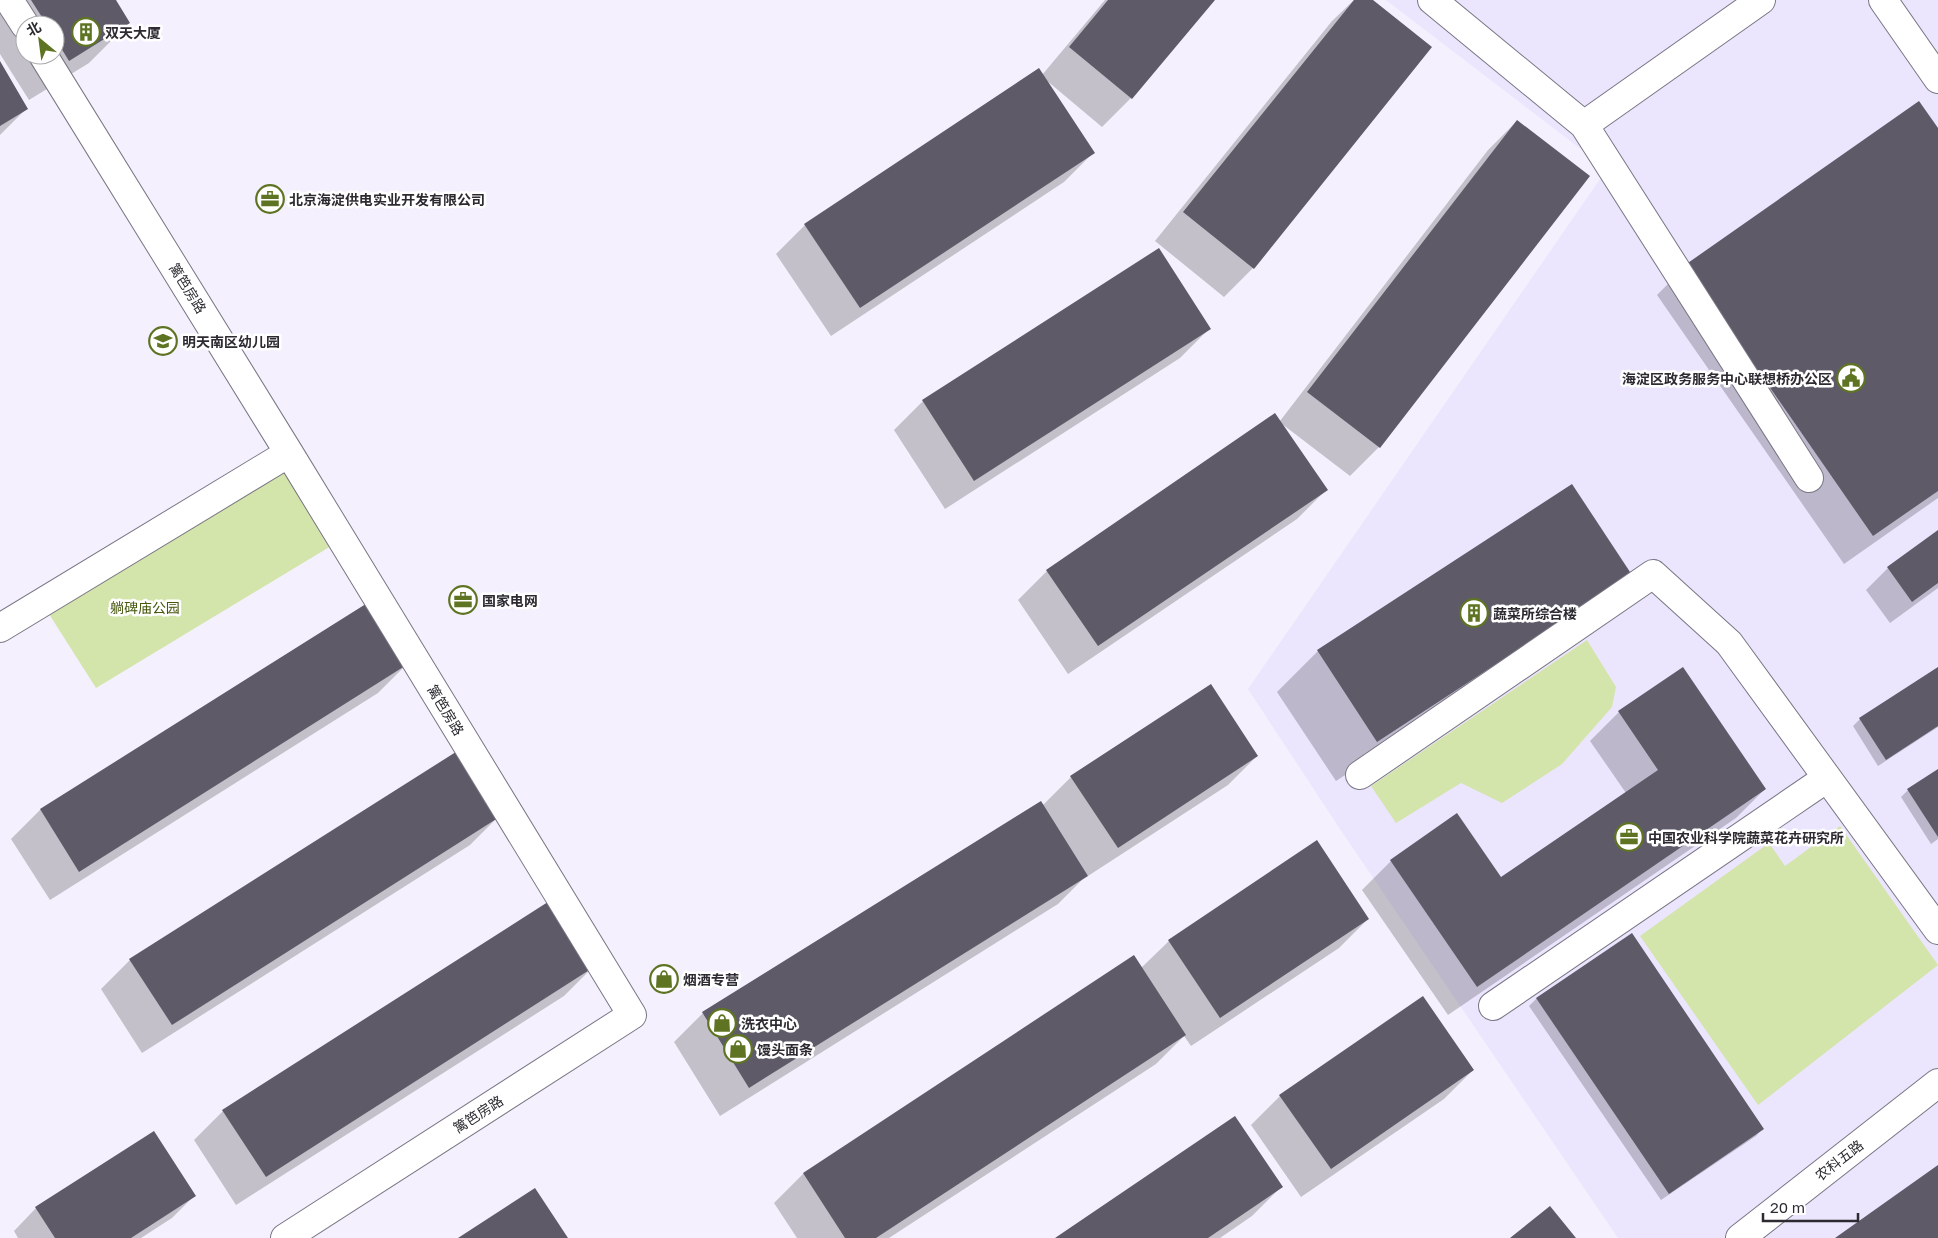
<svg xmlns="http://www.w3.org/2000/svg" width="1938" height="1238" viewBox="0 0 1938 1238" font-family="'Golos Text','Noto Sans SC',sans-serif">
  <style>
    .built { fill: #ebe5fd }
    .green { fill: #d3e5aa }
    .shadow { fill: #0003; fill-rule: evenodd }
    .building { fill: #5e5a68 }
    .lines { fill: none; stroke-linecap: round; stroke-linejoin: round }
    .minor-casing { stroke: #7a7684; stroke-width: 30 }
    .minor { stroke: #fff; stroke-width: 28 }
    .labels { text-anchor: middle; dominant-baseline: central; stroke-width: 5; stroke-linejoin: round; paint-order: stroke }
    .poi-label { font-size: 14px; font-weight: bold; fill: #2d2b31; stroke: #fff; text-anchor: start }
    .street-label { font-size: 14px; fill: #2d2b31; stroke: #fff }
    .park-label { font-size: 14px; fill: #47580f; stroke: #fff }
  </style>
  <rect width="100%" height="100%" fill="#f4f0fd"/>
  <path class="built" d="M1386 0H1938V1238H1618L1342 832 1248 689 1607 169Z"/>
  <path class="green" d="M286 470 331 546 96 688 49 614Z
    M1587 640 1616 687 1612 707 1562 764 1502 803 1461 783 1396 823 1371 786Z
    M1840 826 1938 965 1758 1105 1640 936 1769 843 1785 866Z"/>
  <path class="shadow" d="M0 0H115L129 23 89 63 29 100 0 54ZM25 25H55V55H25Z
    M1105 0H1214L1131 98 1102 127 1046 80 1093 153 1064 182 831 336 776 254 805 225 1042 75Z
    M1354 0H1371L1253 268 1224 297 1155 241 1332 21Z
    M0 64 27 108 0 135Z
    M1517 121 1589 176 1379 447 1350 476 1282 424 1326 490 1297 519 1068 674 1018 600 1047 571 1280 421 1488 150Z
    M1938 130V498L1844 564 1657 295 1686 266Z
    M1209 329 1180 358 945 509 894 430 923 401Z
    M1571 486 1590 615 1336 781 1277 692 1318 651Z
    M1938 532V588L1890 623 1866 590 1888 568Z
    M368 603 407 664 378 693 50 900 11 839 40 810Z
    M1938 669V727L1878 766 1853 726 1860 719Z
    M1619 712 1765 789 1736 818 1448 1015 1362 890 1391 861 1457 815 1501 879 1626 793 1590 741Z
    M1257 756 1228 785 1088 876 1087 875 1058 904 720 1116 674 1042 703 1013 1043 805 1071 777Z
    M1938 771V839L1931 844 1901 797 1908 790Z
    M499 816 470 845 142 1053 101 989 130 960Z
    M1368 919 1339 948 1191 1046 1184 1036 1156 1064 889 1238H797L774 1203 803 1174 1134 957 1141 968 1169 941Z
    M1631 935 1763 1128 1756 1136 1661 1200 1529 1006 1536 999Z
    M593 967 564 996 236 1205 194 1140 223 1111Z
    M1473 1070 1444 1099 1301 1197 1251 1125 1280 1096Z
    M1281 1187 1252 1216 1220 1238H1057Z
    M194 1196 172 1218 141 1238H18L14 1231 36 1208Z"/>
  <path class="building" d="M31 0H116L130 23 69 61 55 38V25H47Z
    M1108 0H1215L1132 99 1069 47Z
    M1354 0H1373L1432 47 1254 269 1183 212Z
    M0 61 28 109 0 126Z
    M1039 68 1095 153 860 308 804 224Z
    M1919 101 1938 128V491L1873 536 1685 265Z
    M1517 120 1590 176 1380 448 1307 392Z
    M1159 248 1211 329 974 481 922 400Z
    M1275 413 1328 490 1098 646 1046 570Z
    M1572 484 1632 575 1377 742 1317 650Z
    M1938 530V583L1912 602 1887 567Z
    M369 602 408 664 79 872 40 809Z
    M1683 667 1766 789 1477 987 1390 860 1457 813 1501 877 1658 770 1618 711Z
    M1938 667V726L1886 760 1859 718Z
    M1211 684 1258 756 1118 848 1070 776Z
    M459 750 501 816 172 1025 129 959Z
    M1938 769V837L1907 789Z
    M1041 801 1088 876 749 1088 702 1012Z
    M1317 840 1369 919 1220 1018 1168 940Z
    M551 900 594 967 266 1177 222 1110Z
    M1632 933 1764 1129 1669 1194 1536 998Z
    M1134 955 1186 1035 876 1238H845L803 1173Z
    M1423 996 1474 1070 1331 1169 1279 1095Z
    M1235 1116 1283 1187 1208 1238H1055Z
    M154 1131 196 1196 131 1238H55L35 1207Z
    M1938 1165V1238H1835Z
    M535 1188 568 1238H458Z
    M1550 1206 1576 1238H1510Z"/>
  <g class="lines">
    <defs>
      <path id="minor" d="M9 0 25 25
        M1432 0 1584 125
        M1761 0 1584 125 1809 478
        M1883 0 1938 79
        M43 55 289 453 632 1015 285 1238
        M0 628 289 453
        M1360 775 1653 574 1729 643 1938 930
        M1493 1006 1827 778
        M1740 1238 1938 1083"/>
    </defs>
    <use href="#minor" class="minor-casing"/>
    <use href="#minor" class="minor"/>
  </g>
  <defs>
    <symbol id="building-ring" viewBox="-11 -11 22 22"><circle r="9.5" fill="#fff" stroke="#5f7423" stroke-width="1.5"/><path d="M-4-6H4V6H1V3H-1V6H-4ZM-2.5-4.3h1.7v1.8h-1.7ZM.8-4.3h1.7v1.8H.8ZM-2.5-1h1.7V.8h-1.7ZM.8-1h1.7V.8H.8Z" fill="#5f7423"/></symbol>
    <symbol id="office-ring" viewBox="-11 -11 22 22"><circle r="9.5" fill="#fff" stroke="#5f7423" stroke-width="1.5"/><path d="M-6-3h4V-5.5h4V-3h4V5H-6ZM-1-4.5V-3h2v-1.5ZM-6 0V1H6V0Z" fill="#5f7423"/></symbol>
    <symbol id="school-ring" viewBox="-11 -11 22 22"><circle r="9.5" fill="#fff" stroke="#5f7423" stroke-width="1.5"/><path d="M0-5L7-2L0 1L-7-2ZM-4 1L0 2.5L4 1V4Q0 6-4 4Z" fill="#5f7423"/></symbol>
    <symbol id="civic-ring" viewBox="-11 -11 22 22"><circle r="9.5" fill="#fff" stroke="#5f7423" stroke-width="1.5"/><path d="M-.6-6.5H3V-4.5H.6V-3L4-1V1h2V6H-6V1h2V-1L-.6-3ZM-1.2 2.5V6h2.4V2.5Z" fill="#5f7423"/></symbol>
    <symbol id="shop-ring" viewBox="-11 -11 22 22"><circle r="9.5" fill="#fff" stroke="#5f7423" stroke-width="1.5"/><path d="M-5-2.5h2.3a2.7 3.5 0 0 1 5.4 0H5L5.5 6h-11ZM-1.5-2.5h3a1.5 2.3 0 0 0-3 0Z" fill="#5f7423"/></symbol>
  </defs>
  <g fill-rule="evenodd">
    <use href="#building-ring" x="70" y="16" width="32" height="32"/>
    <use href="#office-ring" x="254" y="183" width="32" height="32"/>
    <use href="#school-ring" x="147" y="325" width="32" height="32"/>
    <use href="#civic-ring" x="1835" y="362" width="32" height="32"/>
    <use href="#office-ring" x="447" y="584" width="32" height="32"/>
    <use href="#building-ring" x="1458" y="597" width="32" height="32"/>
    <use href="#office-ring" x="1613" y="821" width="32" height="32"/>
    <use href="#shop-ring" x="648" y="963" width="32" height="32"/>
    <use href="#shop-ring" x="706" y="1007" width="32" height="32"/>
    <use href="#shop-ring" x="722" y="1033" width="32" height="32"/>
  </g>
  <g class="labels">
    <g class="poi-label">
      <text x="105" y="32">双天大厦</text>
      <text x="289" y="199">北京海淀供电实业开发有限公司</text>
      <text x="182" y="341">明天南区幼儿园</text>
      <text x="1832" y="378" text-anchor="end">海淀区政务服务中心联想桥办公区</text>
      <text x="482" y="600">国家电网</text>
      <text x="1493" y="613">蔬菜所综合楼</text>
      <text x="1648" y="837">中国农业科学院蔬菜花卉研究所</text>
      <text x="683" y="979">烟酒专营</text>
      <text x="741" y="1023">洗衣中心</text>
      <text x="757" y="1049">馒头面条</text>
    </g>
    <g class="street-label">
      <text transform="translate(188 288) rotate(58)">篱笆房路</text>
      <text transform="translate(446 710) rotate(59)">篱笆房路</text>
      <text transform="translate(478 1114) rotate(-33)">篱笆房路</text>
      <text transform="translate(1839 1160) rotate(-38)">农科五路</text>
    </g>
    <g class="park-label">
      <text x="145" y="607">躺碑庙公园</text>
    </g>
  </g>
  <g transform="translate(40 40) rotate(331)"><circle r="24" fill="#ffffff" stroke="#abaaad"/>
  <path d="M0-4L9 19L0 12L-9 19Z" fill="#5f7423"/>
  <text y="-8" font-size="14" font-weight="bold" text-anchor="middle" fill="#2d2b31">北</text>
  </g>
  <path d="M1763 1213v8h95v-8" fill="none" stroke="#2d2b31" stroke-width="2.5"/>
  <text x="1770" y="1213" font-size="15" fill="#2d2b31" stroke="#ffffff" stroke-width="4" paint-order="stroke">20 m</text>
</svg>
